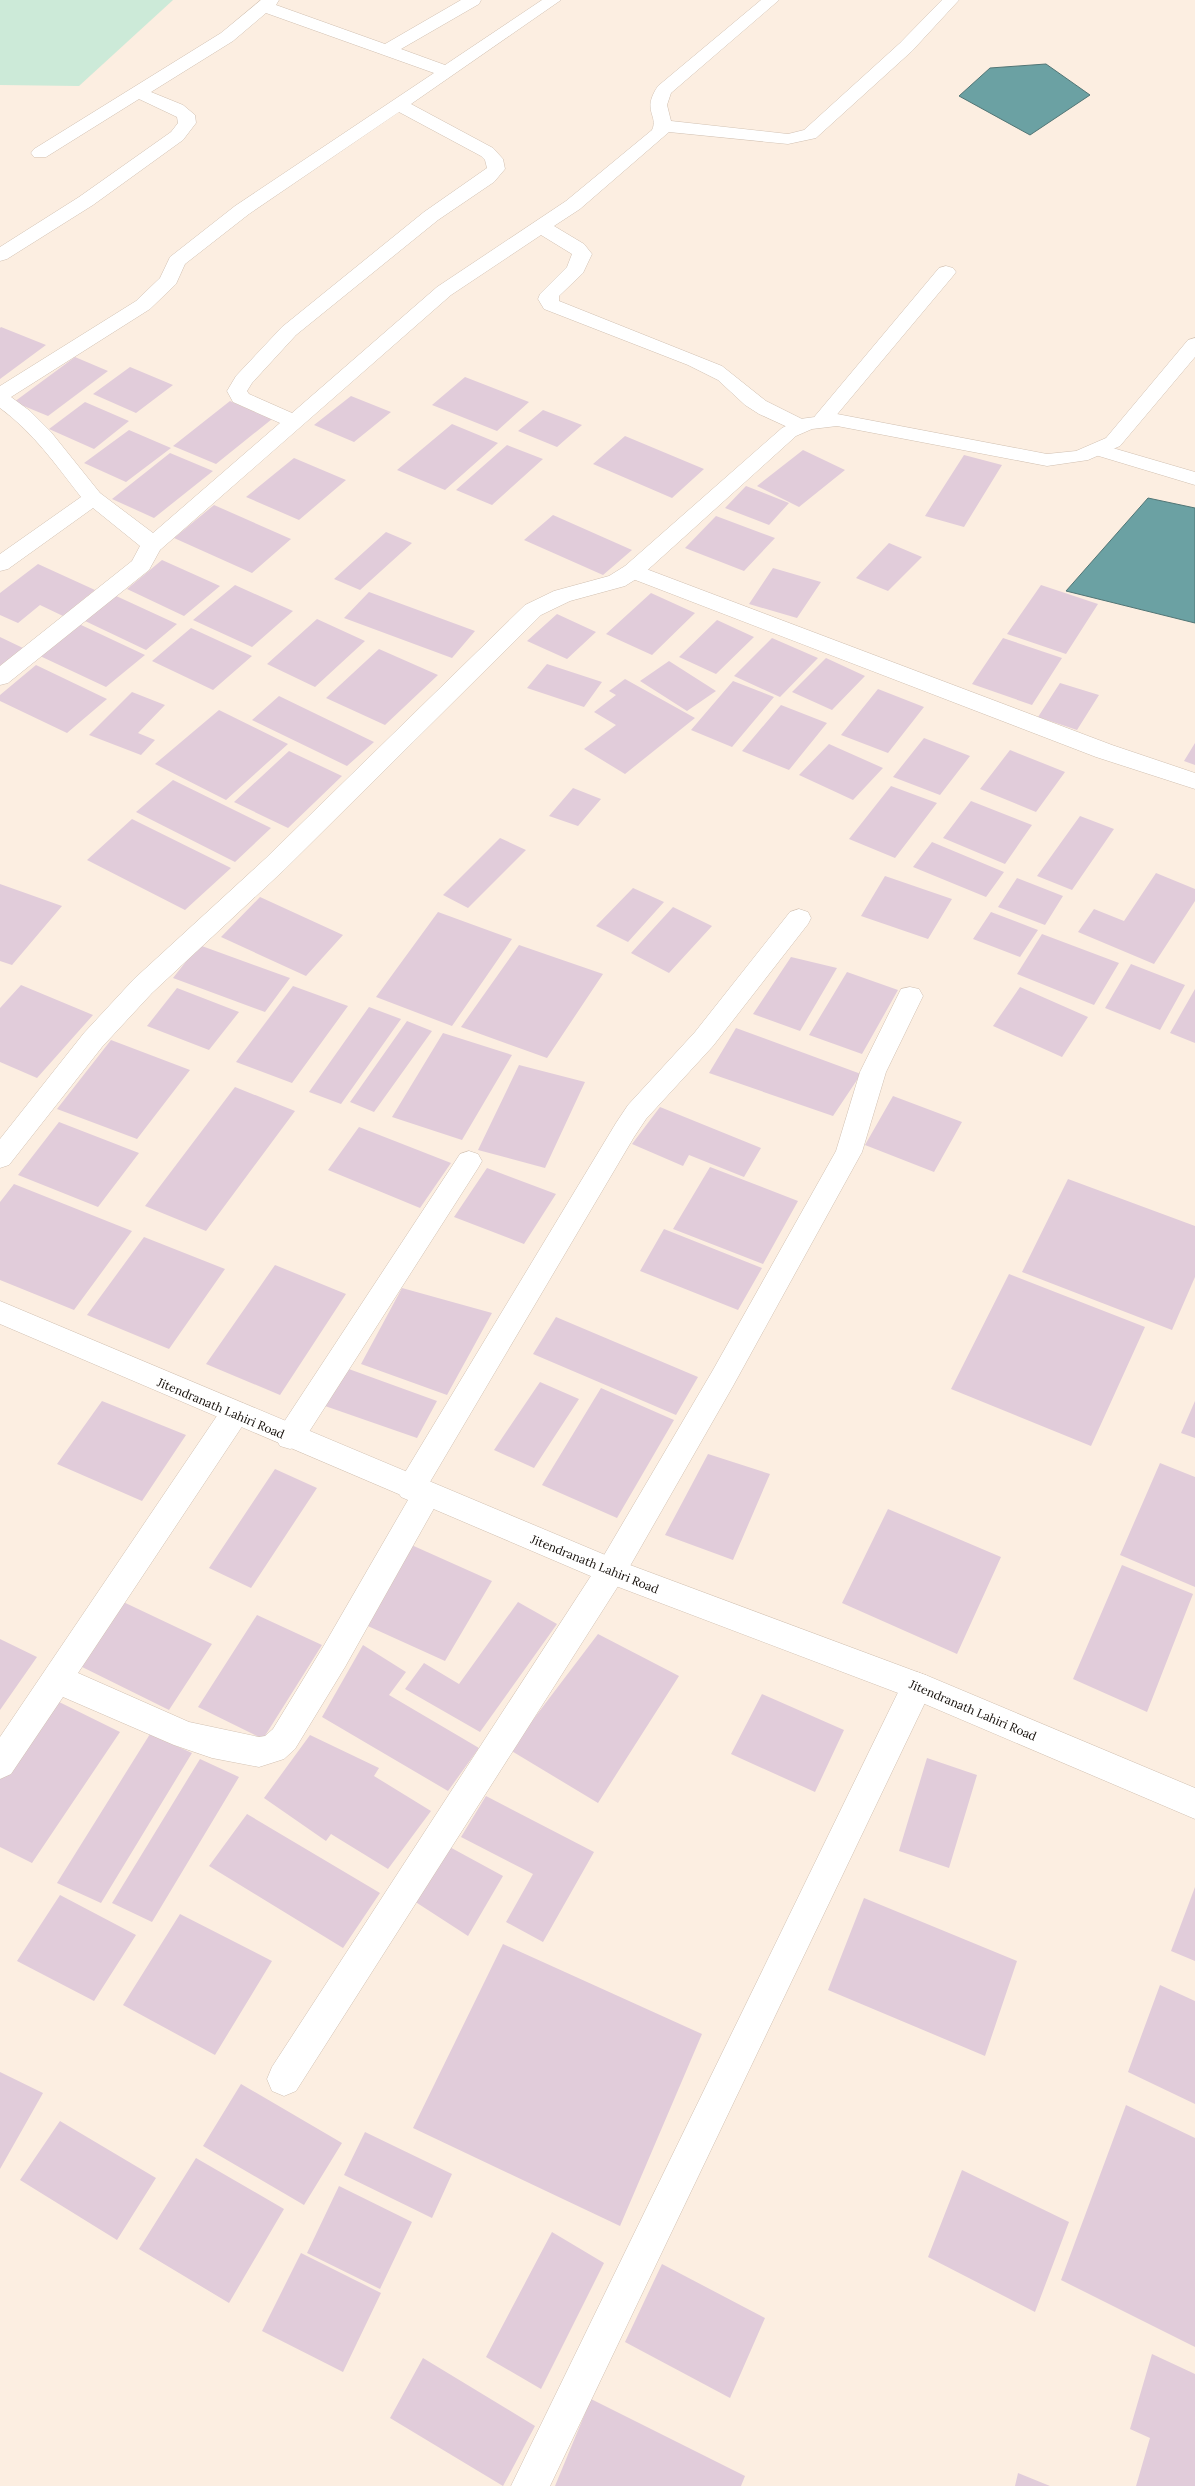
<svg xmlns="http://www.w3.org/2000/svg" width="1195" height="2486" viewBox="0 0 1195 2486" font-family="Lora,serif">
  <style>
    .green { fill: #ccead8 }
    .water { fill: #6ba1a3; stroke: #517575 }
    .building { fill: #e1ccda }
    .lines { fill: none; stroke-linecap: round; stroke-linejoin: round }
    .minor-casing { stroke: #d1c0b1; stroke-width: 1 }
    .tertiary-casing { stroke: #d1c0b1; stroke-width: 1 }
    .minor { fill: #fff; fill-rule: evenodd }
    .tertiary { fill: #fff; fill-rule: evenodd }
    .labels { text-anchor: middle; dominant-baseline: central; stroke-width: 4; stroke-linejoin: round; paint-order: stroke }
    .street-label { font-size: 12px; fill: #140e09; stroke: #fff }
  </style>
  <rect width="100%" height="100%" fill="#fceee1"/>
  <path class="green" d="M0 0H173L79 86 0 85Z"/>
  <path class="water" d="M1046 64 1090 95 1030 135 959 96 990 68Z
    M1148 498 1195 508V623L1066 591Z"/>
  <path class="building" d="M1 327 46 345 0 379V328Z
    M75 357 108 371 48 416 14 402Z
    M130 367 173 385 136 413 93 394Z
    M465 377 529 402 497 431 432 405Z
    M351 396 391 412 354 442 314 425Z
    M230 401 272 419 216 464 173 446Z
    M85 402 129 421 94 449 49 429Z
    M543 410 582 425 557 447 518 431Z
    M452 424 498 443 445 490 397 470Z
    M129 430 171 448 126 482 84 463Z
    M625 436 704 469 672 498 593 464Z
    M507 445 543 459 492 505 456 490Z
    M803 450 845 470 799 507 757 486Z
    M170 453 213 471 154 518 112 499Z
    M964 455 1002 465 964 527 925 516Z
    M294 458 346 480 299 520 246 497Z
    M746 486 789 503 769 525 725 508Z
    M214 505 291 539 252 573 174 538Z
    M553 515 632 550 603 575 524 540Z
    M716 516 775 538 744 571 685 548Z
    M386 532 412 543 360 590 334 579Z
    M889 543 922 557 888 591 856 578Z
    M162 560 220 586 184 616 127 589Z
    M38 564 95 590 63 616 40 605 18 623 0 615V593Z
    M773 568 821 582 797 618 749 604Z
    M235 585 293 611 252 647 193 620Z
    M1041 585 1098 604 1066 654 1007 634Z
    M369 592 475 631 452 658 344 618Z
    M651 593 695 613 652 655 606 634Z
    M114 595 177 624 146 650 83 620Z
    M557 614 596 632 567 659 527 641Z
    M317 619 365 641 315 687 267 664Z
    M717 620 754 637 716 674 679 657Z
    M79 624 145 655 106 687 40 656Z
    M191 628 252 656 213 690 152 661Z
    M0 637 23 648 0 666Z
    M772 638 818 658 780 697 734 676Z
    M1003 638 1062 658 1032 705 972 684Z
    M379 649 438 675 385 725 326 698Z
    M826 658 865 676 832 710 792 692Z
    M669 661 716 691 687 711 640 681Z
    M547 664 602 682 584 707 527 688Z
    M36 665 107 699 67 733 0 701V695Z
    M625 679 695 718 625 774 584 749 616 725 594 712 616 695 609 691Z
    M733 681 774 697 732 747 691 730Z
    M1060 683 1099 695 1077 730 1038 717Z
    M878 689 924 707 888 753 841 735Z
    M132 692 165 705 138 733 155 740 141 755 89 735Z
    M279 696 374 742 347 766 252 720Z
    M781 705 827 723 789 770 742 751Z
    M219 710 288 744 226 800 155 764Z
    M924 738 970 756 940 795 893 777Z
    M1195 743V765L1184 761Z
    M829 744 883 768 853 800 799 775Z
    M1010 750 1065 772 1036 812 980 789Z
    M289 751 342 776 288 828 234 802Z
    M173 780 271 828 235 862 136 812Z
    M891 786 937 803 895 858 849 839Z
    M573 788 601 799 578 826 549 816Z
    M971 801 1032 825 1005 864 943 838Z
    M1080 816 1114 829 1072 890 1037 876Z
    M132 819 231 868 185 910 87 860Z
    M500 838 526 850 468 908 443 895Z
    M932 842 1004 872 986 897 913 867Z
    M1156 873 1195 889V901L1154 964 1078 932 1094 909 1124 921Z
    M885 876 952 899 928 939 861 916Z
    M1017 878 1063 896 1045 925 998 907Z
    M0 884 62 906 12 965 0 961Z
    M633 888 664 902 628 942 596 926Z
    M260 897 343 935 306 976 221 937Z
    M673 907 712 926 669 973 631 953Z
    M438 912 512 939 452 1026 376 997Z
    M991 912 1038 930 1020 957 973 939Z
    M1042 934 1119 963 1094 1005 1017 974Z
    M199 945 290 978 265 1012 173 978Z
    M519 945 603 974 547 1058 461 1027Z
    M791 957 837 968 800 1031 753 1014Z
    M1131 964 1185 985 1160 1030 1105 1008Z
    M847 972 898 990 862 1054 809 1035Z
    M21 985 93 1015 37 1078 0 1062V1008Z
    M293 986 348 1006 292 1083 236 1062Z
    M1020 987 1088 1017 1062 1057 993 1026Z
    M177 988 239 1012 209 1050 147 1026Z
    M1195 989V1043L1170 1033Z
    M369 1007 401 1019 341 1104 309 1092Z
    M407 1021 432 1031 374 1112 350 1102Z
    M736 1028 861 1074 833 1116 709 1073Z
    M443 1033 512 1055 462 1140 392 1117Z
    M111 1040 190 1070 137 1139 57 1109Z
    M519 1065 585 1082 545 1168 478 1150Z
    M235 1087 295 1111 206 1231 145 1206Z
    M893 1096 962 1122 934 1172 865 1145Z
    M660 1107 761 1148 744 1177 689 1155 683 1166 632 1144Z
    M59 1122 139 1153 98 1207 18 1175Z
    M359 1127 451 1163 420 1208 328 1170Z
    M710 1167 798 1201 763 1264 673 1229Z
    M487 1168 556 1194 524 1244 454 1217Z
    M1068 1179 1195 1226V1277L1172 1330 1022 1272Z
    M14 1184 132 1231 74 1310 0 1280V1202Z
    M664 1229 762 1268 738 1310 640 1271Z
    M144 1237 225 1269 169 1349 87 1315Z
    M275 1265 346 1294 280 1395 206 1364Z
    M1009 1274 1145 1327 1091 1446 951 1389Z
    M402 1288 492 1313 447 1395 361 1364Z
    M556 1317 698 1377 676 1415 533 1354Z
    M346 1368 437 1401 417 1438 325 1406Z
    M540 1382 579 1399 534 1468 494 1450Z
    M601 1388 674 1420 617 1518 542 1485Z
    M102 1401 186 1435 142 1501 57 1464Z
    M1195 1401V1438L1181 1433Z
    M708 1454 770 1474 733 1560 665 1535Z
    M1160 1463 1195 1477V1587L1120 1555Z
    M275 1469 317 1488 251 1588 209 1568Z
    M888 1509 1001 1557 957 1654 842 1603Z
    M407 1543 492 1581 445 1661 359 1622Z
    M1122 1565 1193 1594 1147 1712 1073 1679Z
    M117 1599 212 1644 169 1710 72 1662Z
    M518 1602 557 1624 480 1732 405 1689 424 1663 459 1684Z
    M257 1615 322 1645 263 1739 198 1707Z
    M598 1634 679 1676 598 1803 510 1750Z
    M0 1639 37 1657 0 1710Z
    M363 1645 406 1672 389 1695 479 1748 448 1791 322 1717Z
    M762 1694 844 1730 815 1792 731 1754Z
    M51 1698 120 1732 32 1863 0 1847V1773Z
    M150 1734 192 1753 101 1903 57 1883Z
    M310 1735 379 1768 374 1776 431 1811 388 1869 331 1834 326 1841 264 1798Z
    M927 1758 977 1775 949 1868 899 1851Z
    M200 1759 239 1777 152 1922 112 1903Z
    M486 1796 594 1852 543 1942 506 1922 533 1874 461 1837Z
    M247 1814 380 1893 343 1948 209 1866Z
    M446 1845 503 1876 468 1936 414 1901Z
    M1195 1887V1961L1171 1951Z
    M60 1895 136 1935 94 2001 17 1961Z
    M864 1898 1017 1961 985 2056 828 1990Z
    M180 1914 272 1961 215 2055 123 2005Z
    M503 1944 702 2034 620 2226 413 2128Z
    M1160 1985 1195 2001V2104L1128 2072Z
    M0 2072 43 2093 0 2169Z
    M241 2084 342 2143 304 2205 203 2146Z
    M1126 2105 1195 2138V2347L1061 2280Z
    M60 2121 156 2178 117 2240 20 2180Z
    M365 2132 452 2174 432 2218 344 2175Z
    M196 2158 284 2209 229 2303 139 2249Z
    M962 2170 1069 2222 1035 2312 928 2257Z
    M339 2186 412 2222 380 2289 307 2253Z
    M552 2232 604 2263 541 2389 486 2357Z
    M301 2253 381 2293 343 2372 262 2331Z
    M662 2264 765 2318 730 2398 625 2342Z
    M1152 2354 1195 2374V2486H1136L1150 2438 1130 2429Z
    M423 2358 535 2426 503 2486 390 2418Z
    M591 2399 745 2476 741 2486H555Z
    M1018 2473 1050 2486H1015Z"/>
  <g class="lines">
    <defs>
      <path id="minor" d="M261 0H279L276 5 385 44 461 0H481L479 4 401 49 445 65 542 0H561L411 104 493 148 503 159 505 169 494 182 438 220 296 335 252 383 247 391 249 394 292 413 437 287 566 201 652 130C659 115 641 111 658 86L761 0H779L671 93 667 105 671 121 788 134 804 130 900 43 942 0H959L912 51 816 138 788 144 669 132 580 209 554 226 584 244 592 254 583 273 559 296V301L722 366 766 401 808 422 811 426 808 430 801 432 794 430 759 414 745 405 718 380 688 365 544 309 538 299 540 294 567 267 572 254 541 235 451 295 160 550 149 570 8 683 0 685V666L132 561 140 546 93 508 8 569 0 571V554L81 497C56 465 33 432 0 408V386L136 301 160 278 170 257 235 206 434 73 266 13 233 41 151 92 183 105 195 115 196 123 183 140 93 205 7 259 0 261V247L79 197 171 132 178 123 177 117 139 99 46 157H34L31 153 34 149 221 33ZM399 112 481 156 485 160 487 168 424 212 282 327 236 376 227 391 233 402 280 423 153 533 100 493 51 432 30 411 11 397 150 309 176 284 185 264 249 214Z
        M946 266 953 268 956 272 953 276 829 424 822 426 815 424 812 420 815 416 939 268Z
        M1099 444 1195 472V485L1092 454 1089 450 1092 446Z
        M633 564 1112 745 1195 773V789L1096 757 625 576 622 571 625 566Z
        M799 909 808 912 811 918 808 924 713 1046 646 1119 634 1137 430 1482 437 1485 442 1494 437 1503 345 1667 295 1749 284 1759 259 1767 212 1758 174 1745 63 1697 11 1774 0 1779V1737L225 1404 235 1401 245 1404 249 1413 245 1422 78 1673 189 1722 259 1737 265 1736 273 1729 323 1647 408 1500 401 1497 396 1488 401 1479 616 1123 628 1105 695 1032 790 912Z
        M910 987 919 989 923 996 886 1072 862 1152 733 1386 622 1580 296 2091 284 2096 272 2091 267 2079 272 2067 600 1562 713 1370 836 1151 860 1072 901 989Z
        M469 1151 478 1154 482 1161 478 1168 300 1446 290 1449 280 1446 275 1437 280 1428 460 1154Z
        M917 1672 928 1676 933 1686 550 2486H511L906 1676Z"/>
      <path id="tertiary" d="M1195 338V357L1120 446 1088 460 1047 466 837 426 812 429 796 436 641 576 625 586 570 601 541 615 284 870 152 993 102 1047 9 1165 0 1168V1139L84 1033 134 979 266 858 525 605 554 591 609 576 625 566 782 428 800 419 837 414 1047 454 1076 451 1106 438 1188 340Z
        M0 1301 622 1562 928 1676 1195 1788V1819L906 1696 600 1580 0 1324Z"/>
    </defs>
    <use href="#minor" class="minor-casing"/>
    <use href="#tertiary" class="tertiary-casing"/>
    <use href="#minor" class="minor"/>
    <use href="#tertiary" class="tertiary"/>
  </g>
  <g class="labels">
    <g class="street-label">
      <text transform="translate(221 1408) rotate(23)">Jitendranath Lahiri Road</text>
      <text transform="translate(595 1564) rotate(22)">Jitendranath Lahiri Road</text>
      <text transform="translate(973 1710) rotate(23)">Jitendranath Lahiri Road</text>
    </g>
  </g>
</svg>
